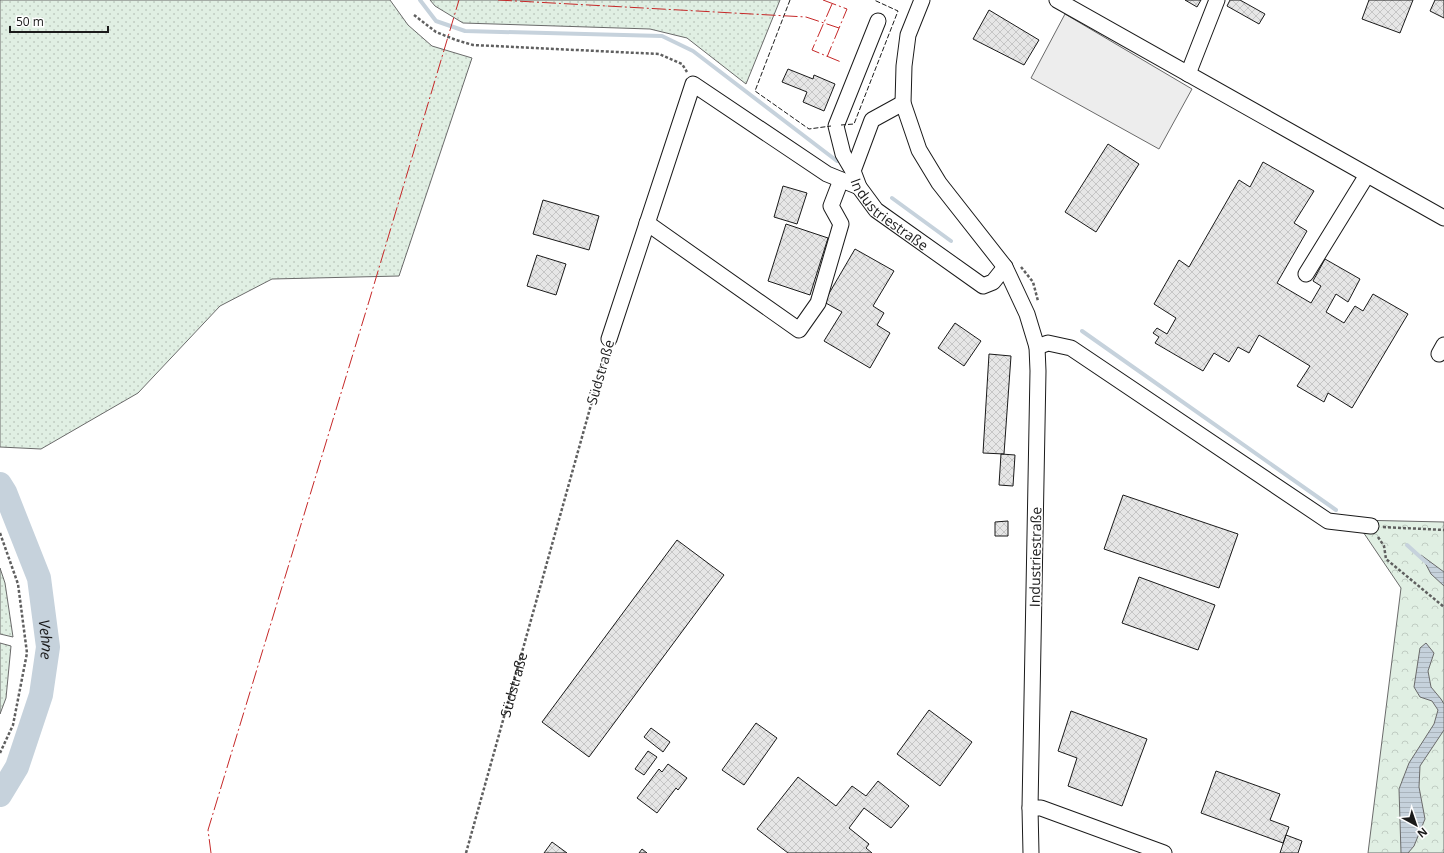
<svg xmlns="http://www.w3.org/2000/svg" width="1444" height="853" viewBox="0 0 1444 853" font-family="'Open Sans',sans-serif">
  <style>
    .grass { fill: url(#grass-dots); stroke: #6a6a6a }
    .park { fill: url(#park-crowns); stroke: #6a6a6a }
    .parking { fill: #ededed; stroke: #6a6a6a }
    .water { fill: url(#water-rules); stroke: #6a6a6a }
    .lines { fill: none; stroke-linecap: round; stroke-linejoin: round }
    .stream { stroke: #c6d2dc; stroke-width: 4 }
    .river { stroke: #c6d2dc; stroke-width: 24 }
    .building { fill: url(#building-cross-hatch); stroke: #1a1a1a }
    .minor-casing { stroke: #1a1a1a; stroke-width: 17 }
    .path { stroke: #5f5f5f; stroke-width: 2.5; stroke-dasharray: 3 2; stroke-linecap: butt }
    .minor { stroke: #fff; stroke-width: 15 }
    .fence { stroke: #1a1a1a; stroke-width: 1; stroke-dasharray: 5 2; stroke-linecap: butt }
    .power { stroke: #c62828; stroke-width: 1; stroke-dasharray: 14 3 2 3; stroke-linecap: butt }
    .labels { text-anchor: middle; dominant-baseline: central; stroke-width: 3; stroke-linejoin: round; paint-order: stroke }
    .street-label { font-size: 14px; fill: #1a1a1a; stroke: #fff }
    .water-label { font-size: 15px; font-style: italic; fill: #1a1a1a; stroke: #fff }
  </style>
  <defs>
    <pattern id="grass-dots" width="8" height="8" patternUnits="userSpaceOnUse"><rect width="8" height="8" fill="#e0efe3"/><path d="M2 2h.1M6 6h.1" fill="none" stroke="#c0ccc2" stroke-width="1.8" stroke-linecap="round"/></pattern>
    <pattern id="park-crowns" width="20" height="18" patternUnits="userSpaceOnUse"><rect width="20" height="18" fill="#e0efe3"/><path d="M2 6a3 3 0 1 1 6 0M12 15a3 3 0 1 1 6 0" fill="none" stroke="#c0ccc2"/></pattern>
    <pattern id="water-rules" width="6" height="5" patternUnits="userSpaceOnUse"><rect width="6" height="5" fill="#c6d2dc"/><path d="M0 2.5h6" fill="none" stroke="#aab4bc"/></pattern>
    <pattern id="building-cross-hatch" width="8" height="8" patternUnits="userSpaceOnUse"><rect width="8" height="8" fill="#e6e6e6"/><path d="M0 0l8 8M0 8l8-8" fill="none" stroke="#c5c5c5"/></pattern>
  </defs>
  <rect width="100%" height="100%" fill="#fff"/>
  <path class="grass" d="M0 0H390L408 25 432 46 472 58 399 276 272 279 220 306 138 393 41 449 0 447Z
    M430 0H780L746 84 687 38 650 29 463 23 435 6Z
    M0 568 5 583 13 637 0 634Z
    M0 643 11 646 6 698 0 714Z"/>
  <path class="park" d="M1355 520 1444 522V853H1368L1401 588Z"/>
  <path class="parking" d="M1065 14 1192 89 1159 149 1031 78Z"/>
  <path class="water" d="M1421 555 1444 572V586L1431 574Z
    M1426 643 1434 653 1428 671 1431 687 1441 699 1444 704V730L1420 766 1419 787 1425 819 1414 846 1408 853H1401L1399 789 1409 763 1434 724 1438 710 1432 701 1420 697 1414 687 1420 648Z"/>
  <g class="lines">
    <path class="stream" d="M420 0 436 21 465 31 662 36 693 51 837 161
      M892 198 951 241
      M1082 331 1336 510
      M1407 545 1427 563"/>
    <path class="river" id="s1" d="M0 484 5 492 39 578 48 647 41 695 17 767 0 795"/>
  </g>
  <path class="building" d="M1185 0H1201L1197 7Z
    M1230 0H1240L1265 14 1259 24 1227 6Z
    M1369 0H1413L1400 33 1362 19Z
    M1435 0H1444V18L1430 11Z
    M989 10 1039 40 1024 65 973 39Z
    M788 69 813 79 814 75 835 84 824 111 803 102 807 92 782 82Z
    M1108 144 1139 164 1096 232 1065 212Z
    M1263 162 1314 191 1294 223 1307 231 1277 283 1311 303 1321 286 1313 281 1325 259 1360 279 1348 302 1336 294 1326 312 1344 323 1355 306 1363 311 1373 294 1408 314 1352 408 1328 393 1324 402 1297 386 1310 366 1259 335 1249 353 1238 347 1229 362 1214 353 1203 371 1155 343 1159 337 1153 333 1157 328 1167 334 1176 318 1154 304 1179 260 1189 267 1239 180 1250 187Z
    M783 186 807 193 797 224 774 217Z
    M543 200 599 216 589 250 533 234Z
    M786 224 828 238 810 295 768 281Z
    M855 249 894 271 873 306 884 313 877 325 890 333 870 368 824 341 842 312 824 302Z
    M537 255 566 264 556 295 527 286Z
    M955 323 981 341 964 366 938 348Z
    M989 354 1011 356 1004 454 983 453Z
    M1001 454 1015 455 1013 486 999 485Z
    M1123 495 1238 534 1219 588 1104 549Z
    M1008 521V536H995V522Z
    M677 540 724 575 589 757 542 722Z
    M1139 577 1215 605 1198 650 1122 623Z
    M929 710 972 742 940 786 897 754Z
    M1071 711 1147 739 1122 806 1068 786 1077 758 1058 751Z
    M756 723 777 738 744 785 722 770Z
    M651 728 670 742 663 752 644 737Z
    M648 751 657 757 644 775 635 769Z
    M668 764 687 778 678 790 676 788 657 813 637 798 659 769 662 772Z
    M1216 771 1280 794 1270 820 1289 827 1283 843 1201 813Z
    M798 777 836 806 852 786 866 796 878 781 909 806 891 828 864 808 849 828 869 844 866 848 872 853H788L757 829Z
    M1286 835 1302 841 1298 853H1280Z
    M552 842 567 853H544Z
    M642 849 647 853H639Z"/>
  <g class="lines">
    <defs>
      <g id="minor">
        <path d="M922 0 908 35 904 66 903 103 919 150 939 183 1005 267 1027 314 1037 347 1038 371 1030 808 1031 853"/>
        <path d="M1057 0 1444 218"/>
        <path d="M1188 74 1217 0"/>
        <path id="s3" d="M903 103 872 120 853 171 859 187 876 210 983 286 993 282 1005 267"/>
        <path d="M853 171 843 154 836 126 878 21"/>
        <path d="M647 223 799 330 818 303 841 224 831 206 841 180"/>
        <path d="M1306 274 1367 175"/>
        <path d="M609 339 693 84 827 174 859 187"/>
        <path d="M1037 347 1048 343 1071 348 1328 521 1371 526"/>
        <path d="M1439 354 1444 345"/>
        <path d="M1030 808H1041L1164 853"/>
      </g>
    </defs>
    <use href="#minor" class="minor-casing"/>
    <g class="path">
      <path d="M414 15 436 32 456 40 473 45 659 54 682 64 687 72"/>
      <path d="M1021 267 1033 282 1038 301"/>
      <path d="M1383 527 1444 530"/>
      <path d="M0 533 18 584 27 653 13 725 0 753"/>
      <path d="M1378 537 1384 546 1386 559 1444 607"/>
      <path id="s2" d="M466 853 606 351"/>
    </g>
    <use href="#minor" class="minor"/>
    <path class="fence" d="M790 0 755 91 809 129 831 126
      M841 125 854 124 898 11 874 0"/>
    <path class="power" d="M498 0 806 17 839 28
      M823 0 847 9 827 57
      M832 4 812 50 841 62
      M211 853 208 830 370 298 459 0"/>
  </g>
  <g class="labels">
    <g class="street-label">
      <text stroke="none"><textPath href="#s3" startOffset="148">Industriestraße</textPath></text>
      <text transform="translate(600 372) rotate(-74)">Südstraße</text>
      <text transform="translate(1035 557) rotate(-89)">Industriestraße</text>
      <text stroke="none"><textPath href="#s2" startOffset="175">Südstraße</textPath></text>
    </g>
    <g class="water-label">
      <text stroke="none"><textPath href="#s1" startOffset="164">Vehne</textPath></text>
    </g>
  </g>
  <g transform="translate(1416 825) rotate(140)" stroke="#ffffff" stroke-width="3" paint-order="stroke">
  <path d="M0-3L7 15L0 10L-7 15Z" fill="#1a1a1a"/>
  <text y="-6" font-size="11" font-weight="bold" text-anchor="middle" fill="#1a1a1a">N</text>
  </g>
  <path d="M10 26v6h98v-6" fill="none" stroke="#1a1a1a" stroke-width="2"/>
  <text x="16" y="26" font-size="12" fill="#1a1a1a" stroke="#ffffff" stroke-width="3" paint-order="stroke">50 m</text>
</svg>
